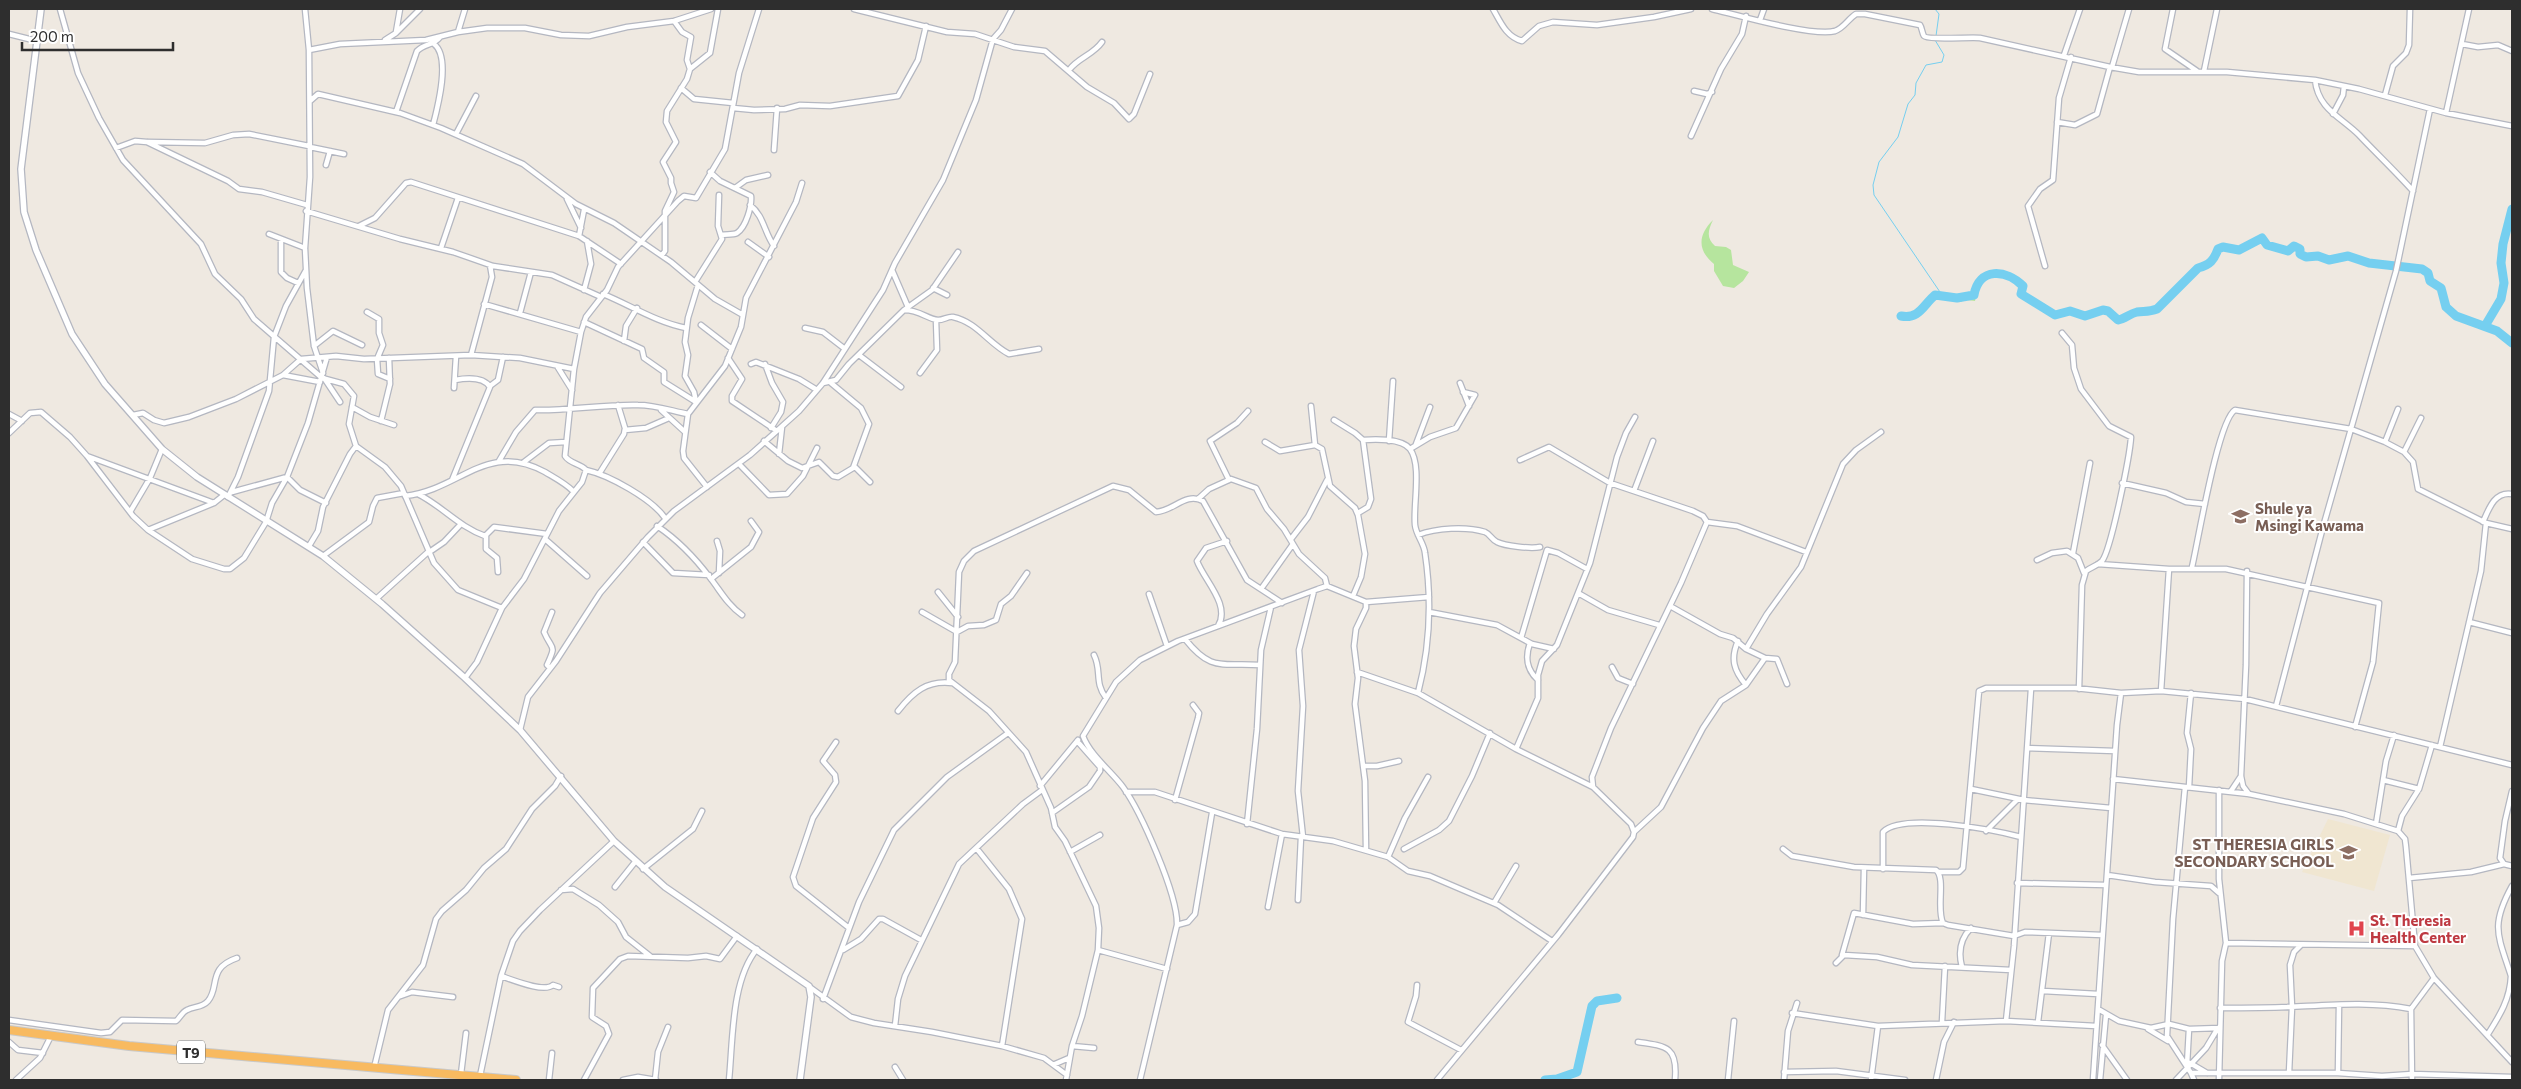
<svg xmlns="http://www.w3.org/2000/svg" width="2521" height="1089" viewBox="0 0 2521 1089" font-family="Commissioner,sans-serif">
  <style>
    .education { fill: #f0e6d1 }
    .green { fill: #b6e59e }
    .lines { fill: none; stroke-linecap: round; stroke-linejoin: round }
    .stream { stroke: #75cff0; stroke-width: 1 }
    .river { stroke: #75cff0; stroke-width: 9 }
    .minor-casing { stroke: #b4b7c1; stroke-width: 7 }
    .tertiary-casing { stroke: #b4b7c1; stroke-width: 8 }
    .trunk-casing { stroke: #c9c9c9; stroke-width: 10 }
    .minor { stroke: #fff; stroke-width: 4.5 }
    .tertiary { stroke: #fff; stroke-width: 5.5 }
    .trunk { stroke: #f8ba60; stroke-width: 8 }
    .labels { text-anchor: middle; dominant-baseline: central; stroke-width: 4; stroke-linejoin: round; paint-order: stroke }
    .shield { fill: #fff; stroke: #6d6d6d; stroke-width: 1 }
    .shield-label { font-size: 14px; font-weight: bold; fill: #2e2e2e }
    .education-label { font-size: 15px; font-weight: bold; fill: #785e54; stroke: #fff; text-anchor: start }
    .health-label { font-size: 15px; font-weight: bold; fill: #be3a42; stroke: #fff; text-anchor: start }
  </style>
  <rect width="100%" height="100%" fill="#efe9e1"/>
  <path class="education" d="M2328 819 2390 835 2374 891 2302 872Z"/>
  <path class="green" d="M1713 220C1708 230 1706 238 1715 246L1726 247 1731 250 1733 265 1749 272 1743 281 1734 288 1723 286 1714 271V264C1697 250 1698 235 1713 220Z
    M1977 281 1979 282 1975 301 1967 300 1966 298 1961 302 1956 301 1958 295 1971 292Z"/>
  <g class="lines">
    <path class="stream" d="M1935 9 1939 14 1936 36
      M1935 40 1944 55 1942 62 1926 65 1916 83 1915 95 1908 104 1898 137 1879 162 1873 185 1874 195 1942 295"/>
    <path class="river" d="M1901 316C1919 320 1924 304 1935 295L1957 298 1974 295C1979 267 2006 269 2023 286L2021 294 2055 315 2070 311 2085 316 2103 310 2108 311 2118 320C2125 319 2129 314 2137 312 2144 311 2149 312 2157 309L2198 268C2210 265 2214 260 2218 249L2223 247 2239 250 2262 238 2267 245 2288 251 2294 246 2300 249V254L2306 257 2318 256 2329 260 2348 256 2369 263 2422 269 2428 273 2430 281 2441 288 2446 307 2456 316 2497 331 2512 343
      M2485 326 2501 299 2504 283 2501 263 2503 244 2512 209
      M1545 1080 1557 1079 1577 1072 1592 1006 1597 1001 1617 998"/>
    <defs>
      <path id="minor" d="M60 9 78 73 99 118 123 160 201 244 215 274 241 299 254 319 322 378 344 384 354 396 349 424 356 446 385 467 401 486 434 563 458 590 502 608
        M305 9 309 50
        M854 9 947 32 975 34 1014 47 1045 51 1087 87 1114 103 1129 119 1134 114 1150 74
        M1493 9C1500 21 1506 37 1522 41L1539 26 1553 22 1597 25 1654 17 1691 9
        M1712 9C1737 15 1813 37 1835 31 1844 28 1848 19 1856 14H1865L1920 25C1922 28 1922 33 1924 36 1927 40 1972 37 1980 38L2110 67 2139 72H2227L2315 80 2359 89 2446 113 2512 126
        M2173 9 2165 49 2197 71
        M1760 20 1764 9
        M674 21 682 32 691 37 687 60 690 69
        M396 32 400 9
        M458 32 465 9
        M9 34 37 41
        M385 40 396 33 420 9
        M2462 44 2478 47 2498 45 2512 51
        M2064 55 2080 9
        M2112 67 2129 9
        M1069 70C1079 57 1093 55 1102 42
        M2204 71 2217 9
        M2315 80C2318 109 2341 117 2359 135 2377 154 2396 172 2413 191
        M681 88 694 99 733 103
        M1694 91 1707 94 1712 92
        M2385 95 2393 66 2406 53 2409 45 2410 9
        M310 101 318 94 400 113 441 128 523 164 576 204 614 223 671 262 715 299 743 315
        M733 108 754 110 785 109 800 105 830 106 898 96 918 60 926 26
        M396 112 417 51C425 43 433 46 440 37
        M2446 113 2469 9
        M2333 114 2343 95 2344 86
        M2057 122 2075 125 2097 114 2110 67
        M433 125C438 106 451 57 434 44
        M456 134 476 96
        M1691 136 1721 69 1742 34 1746 16
        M148 142 205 143 233 135 249 134 309 146
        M310 147 344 154
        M116 148 135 141 147 142 228 181 239 189 262 192 307 205
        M774 150 777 108
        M326 165 330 151
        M710 172 720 181 751 196C752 206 746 227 737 233 733 235 726 234 721 235
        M735 188 746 180 768 175
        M567 199 581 228
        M750 205C764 216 764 232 774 246
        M306 211 400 239 453 252 493 266 552 275 601 297
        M359 226 375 218 406 183 411 182 579 236 621 264
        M269 234 305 248
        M579 236 584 210
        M281 239V272L287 278 298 283
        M748 242 769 257
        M441 248 458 198
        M662 255 665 251V211L674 192 671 183V178L663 162 676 142 666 122 667 111 687 79 690 69 710 53 718 9
        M2045 266 2028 206 2040 189 2053 180 2059 98 2071 57
        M892 270 908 307
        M695 282 722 239 718 226 719 195
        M933 288 947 295
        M584 290 591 264 587 241
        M603 294C632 306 656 322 686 328
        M484 304 581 332
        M904 310 932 290 958 252
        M367 312 379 319V333L383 345 377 359 378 374 390 379
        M520 313 531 272
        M584 322 642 349 644 358 664 372V382L696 402
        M701 325 732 349
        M805 328 823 332 845 349
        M2062 333 2072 345 2074 368 2081 389 2109 426 2131 437C2130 455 2111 550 2102 561 2097 566 2091 567 2086 571L2082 585 2079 689
        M624 341 626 326 637 308
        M314 346 333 331 362 345
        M471 355 492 277 490 265
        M859 355 901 387
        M728 358 742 379 732 396V401L777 431
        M751 364 756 362 799 379 817 390
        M765 364 772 383 783 402 781 412 771 428
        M557 366 572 390
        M323 373 314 346 307 288 305 248 310 177 309 50 340 44 426 40 458 32 487 28H525L561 35 589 36 627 27 674 21 711 9
        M920 373 937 350 936 320
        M283 375 301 359 336 356 364 359 471 355 520 358 574 369
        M324 378 340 402
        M823 383 836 380 849 364 904 310C920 310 927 319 938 320 944 320 948 316 953 317 977 322 989 344 1009 354L1039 349
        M1460 383 1469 406
        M490 386 498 380 503 357
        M454 388 456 356
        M696 402 694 392 685 376 688 355 685 342 688 318 698 285
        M1311 406 1315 445
        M352 407 370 417 394 425
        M661 410 685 432
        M9 414 22 421
        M133 415 143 413 154 420 164 423 189 417 236 399 283 375 320 382
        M1334 420 1355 433 1363 440 1371 499 1368 507 1358 513
        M381 421 390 384 389 358
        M625 430 646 428 669 418
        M9 433 30 413 41 412 70 437 87 456 214 503
        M1363 440C1374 439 1402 438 1410 449 1422 465 1413 505 1415 525 1416 535 1424 543 1425 553 1432 600 1430 647 1418 693
        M764 441 788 461 802 468 819 462 833 476 838 477 853 468 869 424 861 408 831 383
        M1389 441 1393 381
        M1265 442 1280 451 1315 445 1322 449 1330 486 1355 508 1358 515 1365 554 1361 577 1353 596
        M2385 442 2398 409
        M1416 444 1430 407
        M1410 449 1430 437 1456 428 1475 395 1463 392
        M2404 452 2421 418
        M779 454 782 427
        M87 456 133 516 148 530 192 559 224 569H230L244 558 266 522 272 503 287 477 308 423 327 357
        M499 461 516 432 535 410C568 411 604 404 638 405 655 405 672 411 688 414
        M524 462 549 443 566 442
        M739 464 769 495 787 494 803 476 817 448
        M855 467 870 482
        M586 470C609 475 652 499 665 518
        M599 474 624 434 625 428 618 405
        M452 480 490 387C483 376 466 378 455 380
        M1229 480 1210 441 1237 423 1248 411
        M2122 483 2166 493 2186 502 2205 504
        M707 487 684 458 683 451 688 414 725 366 741 327 746 298 796 202 802 183
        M1634 491 1653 441
        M232 492 287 477 300 490 326 503
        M418 494C442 506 459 527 485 536L494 527 547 534
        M405 496C460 490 487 440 545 472 555 478 565 483 573 491
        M228 497 238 477 269 391 274 337 286 306 306 270
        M1198 499 1209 489 1231 479 1256 488 1267 509 1284 529 1299 554 1325 578 1327 586
        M130 512 150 478 162 449
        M1707 522 1737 526 1806 552
        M2483 522C2489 508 2495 491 2512 494
        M657 526C678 540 696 559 711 579 721 592 728 605 742 615
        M148 530 214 503 224 495
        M1418 535C1436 528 1466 526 1485 532 1490 534 1492 540 1497 542 1505 546 1531 549 1540 547
        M486 536V549L497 558 498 572
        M545 539 587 576
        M1291 539 1308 517 1327 480
        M717 541 720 551 719 573
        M643 542 673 573 709 575
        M309 546 318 531 323 507 350 454 356 446
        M428 553 444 542 461 524
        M2073 553 2090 463
        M323 556 369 522 373 506 377 498 404 493
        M2037 560 2052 553 2067 551 2078 558 2084 573
        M2098 564 2169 569H2226L2379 603 2373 662 2355 727
        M2192 567C2198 542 2218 420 2235 410L2351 429 2385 442 2404 452 2413 462 2418 489 2486 523 2512 529
        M2247 571 2246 665 2241 776 2243 786 2249 794
        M711 579 751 547 759 532 751 521
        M1261 589 1293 544
        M938 592 958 617
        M1578 593 1608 610 1659 625
        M1149 594 1167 646
        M376 599 428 552
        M1366 602V608L1356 629 1354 646 1358 678 1355 704 1365 781 1366 850
        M1670 606 1720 634 1733 638 1746 649 1765 658 1777 659 1787 684
        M922 612 957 632 968 626 984 625 996 620 1001 604 1011 596 1027 573
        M1429 612 1497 625 1532 644 1554 649
        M2469 622 2512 633
        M1218 626C1231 605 1204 580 1197 561L1206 548 1227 541
        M1521 638 1547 550 1558 553 1587 569
        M1185 639C1212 673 1222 662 1260 665
        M1738 641C1730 659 1734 671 1746 685
        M1530 643C1525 657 1526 669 1538 680
        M1746 649 1767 614 1801 567 1843 464 1856 450 1881 432
        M1094 655C1102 671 1094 682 1106 698
        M1612 667 1618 678 1633 684
        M550 668 547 665C557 643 552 651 544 632L552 612
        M1357 672 1418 693 1516 749 1593 787
        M465 678 477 662 502 608 524 579 559 511 582 482 586 470C580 463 570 464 565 456L574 369 581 332 586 317 607 290 618 267 678 201 684 196 696 198 725 149 739 73 759 9
        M2161 691 2169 569
        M2276 706 2323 527 2396 271 2430 109
        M898 711C913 692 927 680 952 683
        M520 730 528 697 556 661 600 593 648 537 674 511 750 455 799 411 823 383 883 290 895 263 943 180 976 100 993 39 1001 30 1012 9
        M836 742 823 761 835 775 836 782 813 818 793 877 796 886 849 928
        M2440 747 2481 571 2486 523
        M2027 748 2115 751
        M1516 749 1538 698V675L1542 661 1557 645 1590 563 1617 457 1626 433 1635 417
        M1363 766H1377L1399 761
        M2113 779 2249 794 2344 814 2398 831 2405 839 2406 847 2415 946 2434 978 2512 1062
        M2383 780 2419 789
        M1040 786 1078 740
        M2185 787 2173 919 2167 1036 2191 1073H2338L2382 1076 2412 1074 2512 1077
        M2189 787 2191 749 2187 733 2191 693
        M1971 789 2024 800 2111 808
        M2219 790V879L2226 943 2222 961 2219 1080
        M2231 791 2241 776
        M2512 791 2505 821 2500 858 2504 864 2512 866
        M1126 792H1155L1282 834 1333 841 1388 857 1408 871 1430 876 1498 905 1552 941
        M1175 800 1198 718 1199 713 1193 705
        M1052 813 1089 787 1100 771V767L1077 741
        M1247 824 1257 729 1261 650 1271 607
        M2376 824 2386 761 2394 735
        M1986 831 2018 799
        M2398 831 2402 816 2419 789 2432 745
        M1634 832 1661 807 1703 728 1721 701 1746 685 1765 658
        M1303 837 1298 791 1303 706 1299 650 1314 591
        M977 849 1009 889 1022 919 1002 1046
        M1404 849 1439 830 1449 821 1472 776 1490 733
        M1783 849 1792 856 1854 867 1936 870C1946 878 1936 909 1943 923L1948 925 2014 936 2025 932 2102 935
        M1070 852 1100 835
        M1388 857 1405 818 1428 777
        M643 869 693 829 702 811
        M1883 869V832C1903 812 1994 830 2021 837
        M1939 872H1959L1963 868 1979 691 1986 688H2075L2121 693
        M2107 875 2155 882 2211 886 2219 893
        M2409 878 2471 872 2504 864
        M2017 883 2106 885
        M615 887 635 862
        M561 890 573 889 599 905 618 922 626 937 650 956
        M1298 900 1301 837
        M1494 903 1516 866
        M1268 907 1282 834
        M1863 915 1864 868
        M1177 925C1178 895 1141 812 1123 787 1111 771 1090 755 1083 736L1116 682 1140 660 1178 641 1318 589 1327 586 1366 602 1429 597
        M2226 943 2415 946
        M843 950 861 939 879 919H883L921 940
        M1098 950 1167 969
        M1842 955 1854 913 1913 924 1943 923
        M1836 963 1844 955 1877 957 1912 965 2011 970
        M1962 967C1958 952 1960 939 1971 928
        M501 976C513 980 544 993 553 985L559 987
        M1417 985 1416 996 1408 1022 1461 1050
        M811 988 851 1017 874 1023 932 1032 1002 1046 1044 1058 1067 1075
        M2043 991 2098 994
        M398 997 412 992 453 997
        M823 999 859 902 894 830 947 777 1008 733
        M2220 1008C2243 1008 2266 1008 2289 1007 2330 1005 2370 1001 2411 1009
        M2098 1009 2119 1021 2151 1028 2169 1024 2189 1029 2220 1028
        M1792 1013 1878 1026 2006 1021 2096 1026
        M9 1020 101 1033 110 1032 122 1020 176 1021C180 1018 182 1012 187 1010 194 1006 202 1008 208 1001 220 987 207 968 237 958
        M2006 1021 2014 946 2031 689
        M1942 1022 1945 966
        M2038 1022 2049 933
        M895 1026 898 999 905 976 959 864 1023 804 1042 790
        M2148 1029 2168 1041
        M2488 1034C2500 1015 2510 999 2511 976 2498 935 2490 926 2512 886
        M9 1042 18 1050 43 1053
        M1638 1042C1667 1046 1678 1047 1675 1080
        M2102 1045 2127 1080
        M1072 1046 1094 1048
        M2190 1063 2207 1073
        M1055 1064 1069 1058
        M2187 1065 2189 1029
        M895 1067 903 1080
        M374 1068 388 1010 423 965 436 919 442 911 466 890 484 868 506 849 532 809 555 786 561 776
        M1784 1072 1836 1071 1905 1080
        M2191 1073 2194 1080
        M2289 1073 2292 1007 2290 965 2294 952 2301 945
        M2338 1073 2339 1005
        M461 1074 466 1033
        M480 1076 501 976 513 941 520 931 540 910 614 841
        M16 1080 40 1058 51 1036
        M549 1080 552 1053
        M584 1080 609 1034 606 1026 592 1017 593 988 620 959 628 956 688 958 706 956 720 959 737 936
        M623 1080 638 1077 656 1080
        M655 1080 658 1052 668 1027
        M729 1080C733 1041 731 980 757 949
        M1066 1080 1072 1046 1082 1016 1098 950 1099 928 1096 906 1065 841 1055 827 1051 808 1026 752 989 711 949 680V674L955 662 959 572 964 561 974 551 1113 486 1129 490 1156 512C1174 511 1185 492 1203 501L1247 580 1282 603
        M1140 1080 1177 925 1188 922 1195 914 1212 813
        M1437 1080 1558 935 1633 837 1634 832 1631 824 1593 787 1592 777 1611 728 1681 583 1707 522 1703 516 1693 511 1610 483 1549 447 1520 460
        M1728 1080 1734 1021
        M1784 1080 1788 1031 1797 1003
        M1871 1080 1878 1026
        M1936 1080 1944 1042 1954 1022
        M2093 1080 2117 725 2121 693 2161 691 2245 699 2512 765
        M2100 1080 2106 1015
        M2176 1080 2206 1048 2218 1028
        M2412 1080 2411 1009 2434 978"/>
      <path id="tertiary" d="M41 9 21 169 24 212 36 250 72 334 105 384 162 449 197 477 323 556 382 604 465 678 520 730 614 841 665 887 809 986 811 997 800 1080"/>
      <path id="trunk" d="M9 1030 129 1046 516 1080"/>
    </defs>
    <use href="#minor" class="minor-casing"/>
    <use href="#tertiary" class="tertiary-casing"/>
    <use href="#trunk" class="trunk-casing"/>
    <use href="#minor" class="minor"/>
    <use href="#tertiary" class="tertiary"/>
    <use href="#trunk" class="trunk"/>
  </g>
  <defs>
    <symbol id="school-bare" viewBox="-9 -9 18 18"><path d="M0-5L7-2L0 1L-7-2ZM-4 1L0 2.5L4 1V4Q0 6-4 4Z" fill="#8d6e63" stroke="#fff" stroke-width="2.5" paint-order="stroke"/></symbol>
    <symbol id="hospital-bare" viewBox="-9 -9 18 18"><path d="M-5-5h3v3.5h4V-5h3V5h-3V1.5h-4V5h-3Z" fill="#e0444e" stroke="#fff" stroke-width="2.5" paint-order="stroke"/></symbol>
  </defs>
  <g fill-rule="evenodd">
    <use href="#school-bare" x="2228" y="504" width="25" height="25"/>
    <use href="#school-bare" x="2336" y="840" width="25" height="25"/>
    <use href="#hospital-bare" x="2344" y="916" width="25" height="25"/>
  </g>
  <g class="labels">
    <rect class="shield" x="177" y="1040.5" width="28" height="23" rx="4"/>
    <g class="shield-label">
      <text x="191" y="1052">T9</text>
    </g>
    <g class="education-label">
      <text x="2255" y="508">Shule ya<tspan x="2255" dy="17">Msingi Kawama</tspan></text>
      <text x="2334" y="844" text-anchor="end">ST THERESIA GIRLS<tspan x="2334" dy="17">SECONDARY SCHOOL</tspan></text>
    </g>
    <g class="health-label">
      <text x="2370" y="920">St. Theresia<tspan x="2370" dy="17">Health Center</tspan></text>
    </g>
  </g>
  <rect width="2521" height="1089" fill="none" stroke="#2e2e2e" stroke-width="20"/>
  <path d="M22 42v8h151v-8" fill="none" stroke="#2e2e2e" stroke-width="2.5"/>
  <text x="30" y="42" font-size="15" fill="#2e2e2e" stroke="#ffffff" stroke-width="4" paint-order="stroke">200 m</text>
</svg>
